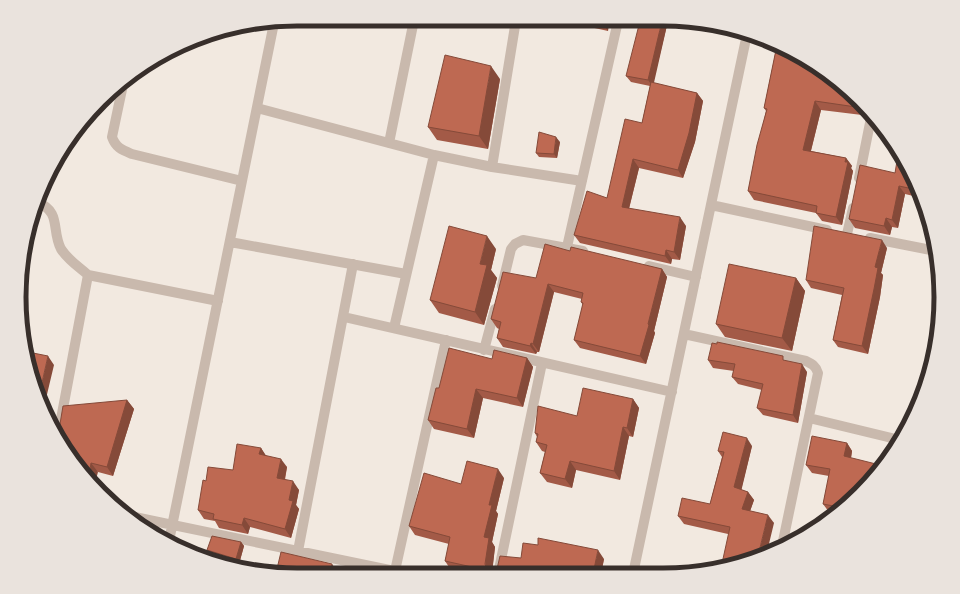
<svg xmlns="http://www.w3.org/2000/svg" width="960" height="594" viewBox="0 0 960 594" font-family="'Roboto Condensed',sans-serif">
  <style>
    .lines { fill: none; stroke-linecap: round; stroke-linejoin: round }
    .street { stroke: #c9b9ad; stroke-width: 10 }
    .wall { fill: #a35a47 }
    .shaded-wall { fill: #854a39 }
    .building { fill: #be6952; stroke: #854a39 }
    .rim { fill: none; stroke: #382f2b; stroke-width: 5 }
  </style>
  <rect width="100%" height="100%" fill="#f2e9e0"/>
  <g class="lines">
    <path class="street" d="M124 80 112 137C116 148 122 150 132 154L242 181
      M257 108 434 155 492 167 582 181
      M389 143 414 20
      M492 167 516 20
      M859 178 872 113
      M37 202C62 212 51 230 61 249 68 260 79 267 88 275L58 435
      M711 205 827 230
      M847 234 853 208
      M870 238 936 251
      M230 242 406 274
      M567 247 618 21
      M649 266 696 277
      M88 275 218 301
      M502 286 511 249 515 244 523 240 583 251
      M344 317 672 392
      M394 328 434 155
      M684 334 806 361C812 364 816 366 818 373L782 546
      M484 350 495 309
      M809 418 900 440
      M125 515 404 573
      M169 541 274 23
      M298 551 353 264
      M395 571 446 340
      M498 574 542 363
      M633 574 747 34"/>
  </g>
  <path class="wall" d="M585 21H609L608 31 590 27Z
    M668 21 653 83 697 93 703 101 695 142 683 178 639 168 629 209 686 226 680 260 672 259 671 264 580 243 574 235 607 198 642 123 650 86 631 82 626 76Z
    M777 45 867 109 865 113 862 112V115L821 110 811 151 846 158 852 166 851 168 853 171 842 225 822 221 816 213 754 200 748 191 766 111 764 108Z
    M500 79 488 149 437 140 428 127Z
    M560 142 557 158 539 157 536 153Z
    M904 158 922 198 905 194 898 228 892 227 890 235 855 228 849 219 895 173Z
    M887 248 881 273 883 275 880 297 868 354 838 347 833 340 842 295 811 288 806 280Z
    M496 249 491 270 497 278 484 325 439 313 430 300Z
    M570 251 662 269 667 277 654 331 655 333 646 364 580 348 574 340 583 305 581 302 582 299 554 292 539 352H537L536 354 503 347 497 338 499 329 497 328 491 319 536 278Z
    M796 278 805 291 792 351 725 337 716 324Z
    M527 358 533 367 523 407 483 398 474 438 434 429 428 420 439 388 492 359Z
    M708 360 786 361 807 372 798 423 763 415 757 408 762 390 738 384 732 377 734 371 713 368Z
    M633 399 639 408 633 437 629 436 620 480 576 470 572 488 547 482 540 473 545 452 542 451 536 442 537 437 535 433 577 416Z
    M127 400 134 409 113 476 98 472 66 452Z
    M847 443 852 451 851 458 846 506 836 513 829 512 823 504 829 476 812 473 806 465Z
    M752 446 741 490 748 492 754 500 750 511 774 523 728 534 684 524 678 516 710 504 722 457 718 451Z
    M261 448 265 455 287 467 285 480 299 490 296 505 299 509 291 538 250 527 248 534 219 528 215 521 204 519 198 510 233 470Z
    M504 478 496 511 498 514 492 542 495 547 492 571 521 558 604 559 601 574H493L492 572V574H467L451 570 445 561 449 544 415 535 409 526 461 484Z
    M241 542 244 546 239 564 211 555 207 550Z"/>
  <path class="shaded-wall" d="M601 21H609L608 31Z
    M662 21H668L653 87 648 80Z
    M491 66 500 79 488 149 479 136Z
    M697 93 703 101 695 142 683 178 678 170Z
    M815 101 821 110 809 158 803 150Z
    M860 103 867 109 865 113 859 104Z
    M856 104 862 112V115L856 107Z
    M556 137 560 142 557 158 554 154Z
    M846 158 852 166 851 168 853 171 842 225 836 217Z
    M633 159 639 168 627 216 622 207Z
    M899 186 905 194 898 228 892 220Z
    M680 217 686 226 680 260 674 252Z
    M886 218 892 227 890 235 884 226Z
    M487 236 496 249 491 270 497 278 484 325 475 312 480 264Z
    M882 240 887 248 881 273 883 275 880 297 868 354 862 346 875 267Z
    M28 243 31 248 26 256Z
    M666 250 672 259 671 264 665 256Z
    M662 269 667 277 654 331 655 333 646 364 640 356Z
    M796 278 805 291 792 351 782 338Z
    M548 284 554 292 539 352 533 344Z
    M531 343 537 352 536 354 530 346Z
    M48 356 54 365 44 407 39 396Z
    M527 358 533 367 523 407 517 398Z
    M802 364 807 372 798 423 793 415Z
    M476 389 483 398 474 438 467 429Z
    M633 399 639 408 633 437 627 428Z
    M127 400 134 409 113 476 107 467Z
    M623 427 629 436 620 480 614 471Z
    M747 438 752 446 740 496 734 487Z
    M847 443 852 451 850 464 844 456Z
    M261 448 267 457 259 454Z
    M281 459 287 467 283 487 277 478Z
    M570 461 576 470 572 488 565 479Z
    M91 463 98 472 95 483 89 476Z
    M498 469 504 478 496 511 498 514 492 542 495 547 492 574 486 567 484 537 489 505Z
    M293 481 299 490 296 505 299 509 291 538 285 529 289 500Z
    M748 492 754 500 748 517 742 509Z
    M768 515 774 523 767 552 758 556Z
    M244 518 250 527 248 534 242 525Z
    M241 542 244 546 239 564 236 559Z
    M598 550 604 559 601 574H593Z
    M332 564 337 571V573H330Z"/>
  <path class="building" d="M640 21H662L648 80 626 76Z
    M777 45 832 76 860 103 859 104H856V107L815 101 803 150 846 158 845 162H848L836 217 816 213 817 206 748 191 757 145 767 109 764 108Z
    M445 55 491 66 479 136 428 127Z
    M651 82 697 93 689 133 678 170 633 159 622 207 680 217 674 252 666 250 665 256 574 235 587 191 607 198 625 119 642 123Z
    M539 132 556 137 554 154 536 153Z
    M898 155 903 156 904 158 918 190 899 186 892 220 886 218 884 226 849 219 860 165 895 173Z
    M449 226 487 236 480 264 487 265 475 312 430 300Z
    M814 226 882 240 875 267 878 268 874 289 862 346 833 340 844 288 806 280Z
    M545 244 570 251 571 247 662 269 648 324 649 325 640 356 574 340 583 303 581 302 583 293 548 284 533 344 531 343 530 346 497 338 501 322 491 319 503 272 536 278Z
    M729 264 796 278 782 338 716 324Z
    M717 342 783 356V360L802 364 793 415 757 408 763 384 732 377 735 364 708 360 712 343 717 344Z
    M449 348 492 359 494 350 527 358 517 398 476 389 467 429 428 420 436 388H439Z
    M28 352 48 356 39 396 34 386Z
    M583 388 633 399 627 428 623 427 614 471 570 461 565 479 540 473 547 445 536 442 538 434 535 433 538 406 577 416Z
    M127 400 107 467 91 463 89 476 66 452 58 436 63 406Z
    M723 432 747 438 734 487 748 492 742 509 768 515 758 556 735 565 721 568 730 527 678 516 682 498 710 504 724 452 718 451Z
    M812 436 847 443 844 456 884 466 844 508 823 504 830 469 806 465Z
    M237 444 261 448 259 454 281 459 277 478 293 481 289 500 293 501 285 529 244 518 242 525 213 519 214 514 198 510 203 480 206 481 208 467 233 470Z
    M467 461 498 469 489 505H492L484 537 489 538 485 564 486 567 490 571 445 561 450 537 409 526 424 473 461 484Z
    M212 536 241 542 236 559 207 550Z
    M538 538 598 550 593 574H509L491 571 497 569 500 556 521 558 523 543 538 545Z
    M281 552 332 564 330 573H261L226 563 276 573Z"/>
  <path d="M0 0H960V594H0ZM297 26H663A271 271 0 0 1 934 297V297A271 271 0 0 1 663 568H297A271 271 0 0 1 26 297V297A271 271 0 0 1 297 26Z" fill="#eae3dd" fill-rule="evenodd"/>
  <path class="rim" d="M297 26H663A271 271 0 0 1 934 297V297A271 271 0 0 1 663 568H297A271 271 0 0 1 26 297V297A271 271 0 0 1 297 26Z"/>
</svg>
